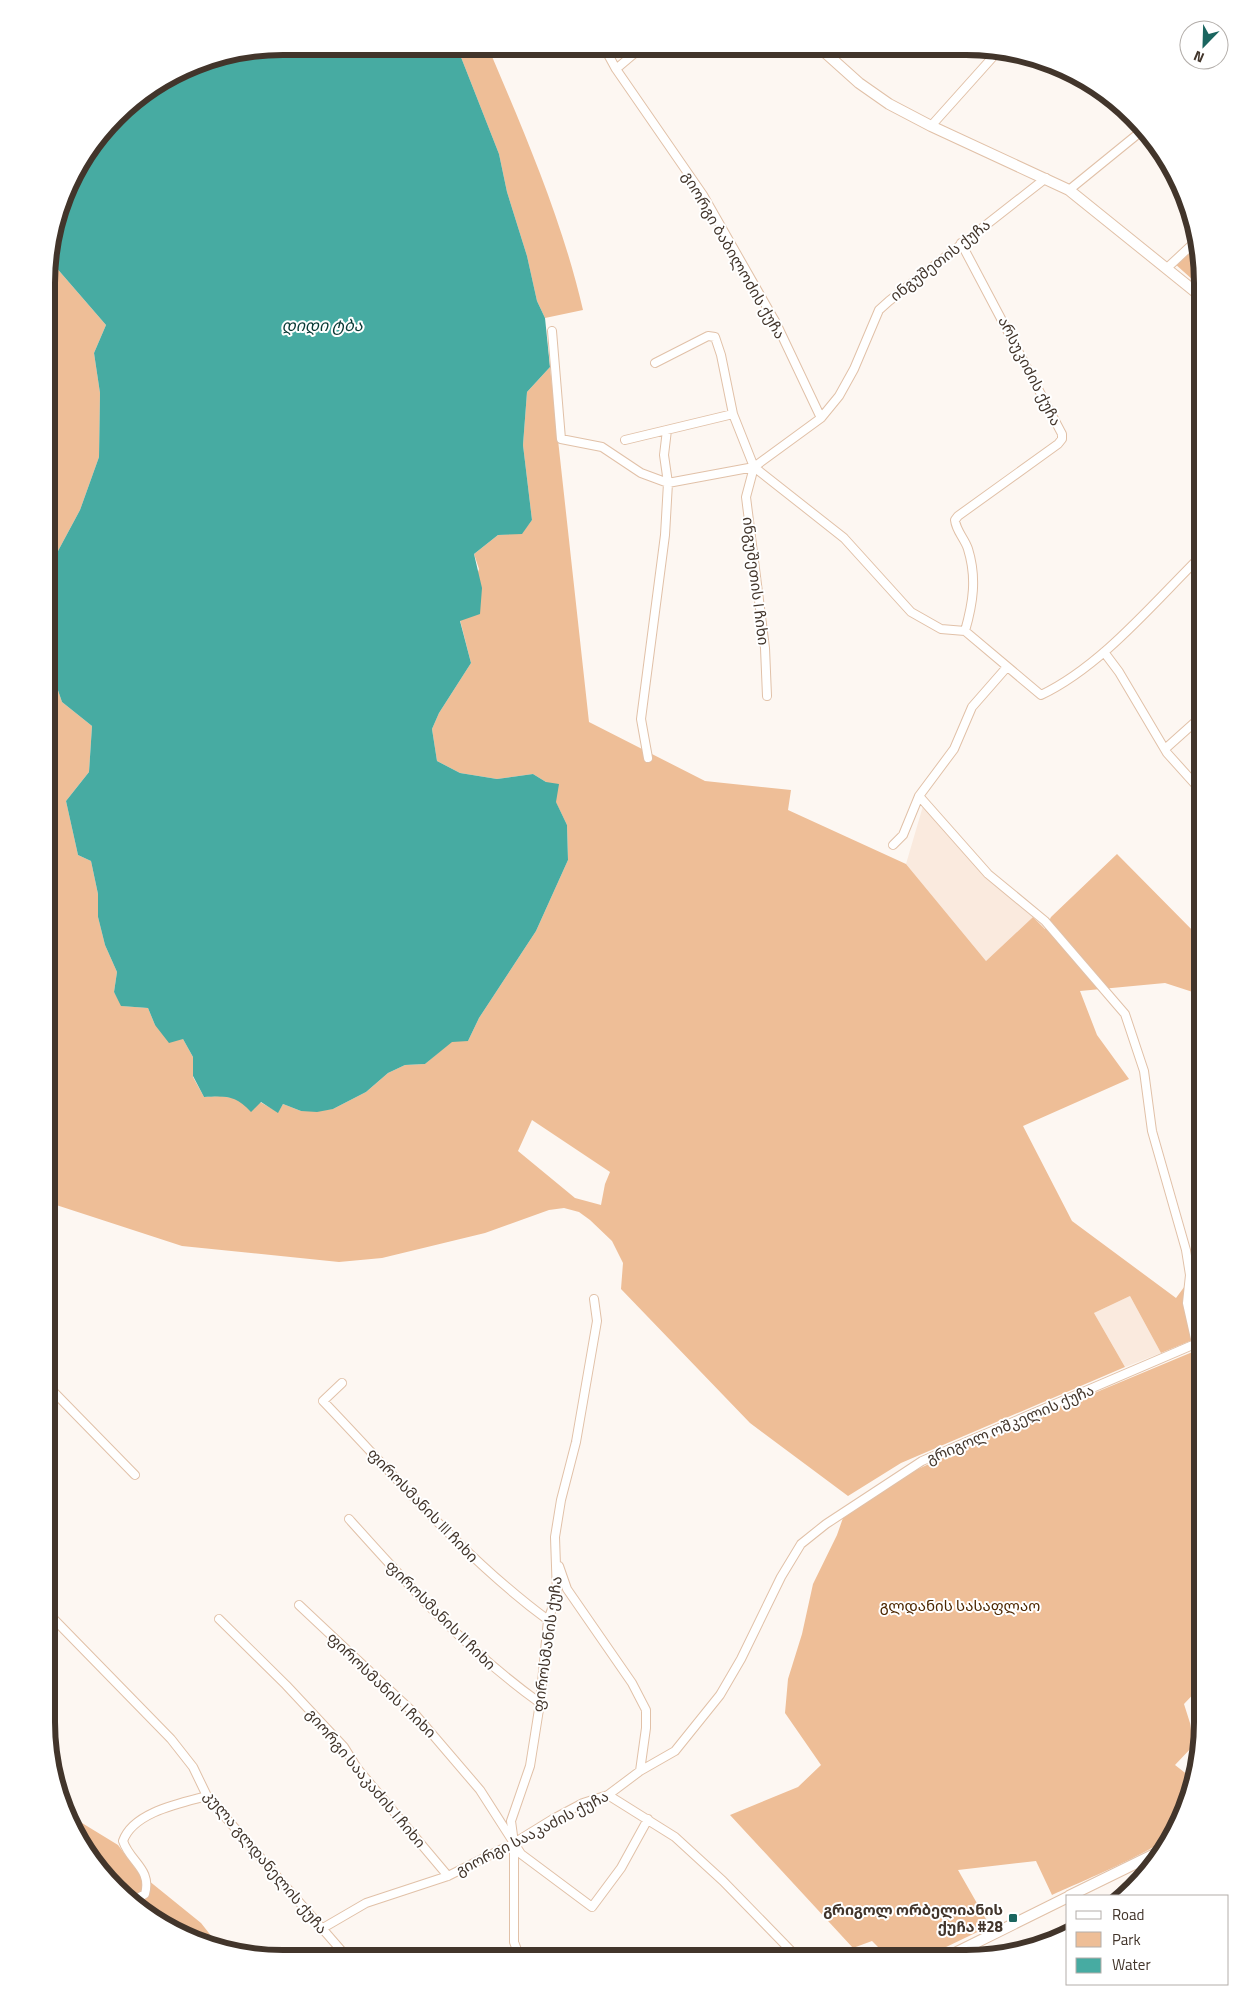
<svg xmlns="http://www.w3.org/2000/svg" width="1249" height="2005" viewBox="0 0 1249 2005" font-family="'Titillium Web','Noto Sans Georgian',sans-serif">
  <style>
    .built { fill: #faeade }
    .green { fill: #eebe97; fill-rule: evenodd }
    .water { fill: #47aba2 }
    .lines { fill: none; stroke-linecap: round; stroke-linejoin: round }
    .street-casing { stroke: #e1c1a8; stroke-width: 10 }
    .secondary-casing { stroke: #e1c1a8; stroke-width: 12 }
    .street { stroke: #fff; stroke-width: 8 }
    .secondary { stroke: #fff; stroke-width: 10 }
    .poi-dot { fill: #1a655f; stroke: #fff; stroke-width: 2 }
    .labels { text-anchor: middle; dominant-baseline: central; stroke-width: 4; stroke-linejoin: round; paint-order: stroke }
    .street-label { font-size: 15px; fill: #42352b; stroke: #fff }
    .park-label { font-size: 15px; fill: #4d2700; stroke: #fff }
    .poi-label { font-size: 15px; font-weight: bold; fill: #42352b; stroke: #fff; text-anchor: end }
    .water-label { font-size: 16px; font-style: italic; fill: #083935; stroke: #fff }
    .rim { fill: none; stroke: #42352b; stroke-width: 6 }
  </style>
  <rect width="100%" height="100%" fill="#fdf7f2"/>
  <path class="built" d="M923 806 980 869 1033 917 986 961 906 864Z
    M1130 1296 1161 1353 1125 1367 1094 1313Z"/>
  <path class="green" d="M457 47H488C524 132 562 219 583 310L545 318 537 301 527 256 507 192 499 154Z
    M1195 245 1203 283V289L1174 263Z
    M48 258 106 325 94 353 100 393 99 457 80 510 58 551 48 556Z
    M550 367 589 722 705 781 791 790 788 810 906 864 986 961 1033 917 1045 929 1051 917 1117 854 1203 941 1202 995 1165 983 1080 991 1097 1035 1129 1079 1023 1126 1072 1221 1176 1298 1202 1263V1336L1161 1353 1130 1296 1094 1313 1125 1367 901 1463 848 1496 750 1423 621 1289 623 1263 612 1241 590 1220 579 1212 564 1208 549 1210 485 1233 382 1258 339 1262 182 1246 47 1202 48 661 62 702 92 726 89 772 66 801 78 855 91 861 98 894V917L105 945 117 972 114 992 122 1006 148 1008 155 1025 183 1039 193 1057V1077L204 1097 220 1096 260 1102 278 1112 283 1104 301 1111 333 1109 366 1092 388 1073 405 1065 425 1064 452 1041H468L479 1018 536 931 568 860 567 825 546 782 533 774 497 779 460 773 437 761 432 729 439 713 471 663 460 620 479 569 474 554 498 535 522 533 532 520 523 445 527 392ZM532 1120 610 1172 605 1184 601 1205 575 1198 518 1151Z
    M1202 1348V1685L1184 1704 1190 1723 1193 1746 1175 1765 1193 1779C1188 1798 1185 1817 1173 1833 1162 1848 1074 1885 1052 1895L1036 1861 958 1870 990 1926 921 1959H890L872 1941 853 1948 730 1815 798 1787 821 1765 785 1713 788 1679 802 1634 813 1584 837 1535 844 1515 916 1470 972 1444Z
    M64 1812 118 1845 138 1872 201 1923 216 1942 236 1945 240 1953C224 1949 206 1947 191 1940 133 1914 91 1869 64 1812Z"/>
  <path class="water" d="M283 46 457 47 499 154 507 192 527 256 537 301 545 318 550 367 527 392 523 445 532 520 522 534 498 535 474 554 482 588 480 614 460 621 471 663 439 713 432 729 437 761 460 773 497 779 533 774 546 782 559 784 556 802 567 825 568 860 536 931 479 1018 468 1041 452 1042 425 1064 405 1065 388 1073 366 1092 333 1109 317 1112 301 1111 283 1104 278 1113 261 1102 251 1112C235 1095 226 1096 204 1097L193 1076V1057L183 1039 169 1043 155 1025 148 1008 121 1006 114 992 117 972 105 945 98 917V894L91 861 78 855 66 801 89 772 92 726 62 702 48 661V556L58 551 80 510 99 457 100 393 94 353 106 325 48 258 71 178 127 105 193 64Z"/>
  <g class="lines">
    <defs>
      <path id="street" d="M604 47 616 69 703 195 776 323 821 418
        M616 69 642 47
        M931 126 1000 49
        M1069 190 1144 129
        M961 243 1062 434V439L1058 444 958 516 955 520C956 531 965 539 968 549 977 578 973 603 965 631
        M1167 268 1195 242
        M552 331 561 439 602 447 641 473 668 483 754 467 821 418 839 396 854 369 879 310 889 301 1046 178
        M655 363 708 336 715 337 721 355 733 414 754 467 844 538 911 612 941 629 965 631 1041 695C1102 666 1154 602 1203 554
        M625 440 733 414
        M754 467 746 497 765 648 767 696
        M1104 652 1119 672 1167 753 1203 793
        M1165 749 1203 715
        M648 758 641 719 665 535 668 483 664 455 667 430
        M919 796 988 874 1045 921 1125 1014 1144 1071 1152 1131 1186 1250 1190 1275 1187 1303 1196 1343
        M893 845 903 835 919 796 954 749 972 707 1007 667
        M342 1383 323 1401C395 1476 464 1558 548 1620
        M47 1385 135 1475
        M349 1519C409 1586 466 1650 540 1703
        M559 1566 567 1589 632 1683 646 1710V1728L640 1771
        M299 1605 415 1714 480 1790 521 1854 592 1907 621 1868 648 1819
        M46 1611 171 1739 193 1767 207 1796 347 1957
        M219 1619 286 1685 344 1747 357 1768 448 1876
        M608 1795 675 1837 723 1881 798 1958
        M131 1902 145 1894C152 1869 130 1862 123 1841 133 1812 181 1803 207 1796
        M323 1928 366 1903 448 1876 514 1843 553 1819 583 1803 608 1795 640 1771 675 1751 720 1695 741 1659 781 1577 801 1544 826 1524 922 1461 1202 1341
        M520 1958 514 1942V1843L511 1821 530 1766 540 1703 548 1620 557 1595 555 1537 561 1500 576 1442 597 1321 594 1299"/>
      <path id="secondary" d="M820 48 859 83 889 104 931 126 1069 190 1203 298
        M1069 1896 1163 1850
        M943 1959 1068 1897"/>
    </defs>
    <use href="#street" class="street-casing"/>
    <use href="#secondary" class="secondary-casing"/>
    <use href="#street" class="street"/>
    <use href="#secondary" class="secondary"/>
  </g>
  <rect class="poi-dot" x="1008" y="1913" width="10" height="10" rx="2.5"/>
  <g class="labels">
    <g class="street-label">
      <text transform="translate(734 255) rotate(60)">გიორგი ბაბილოძის ქუჩა</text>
      <text transform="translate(940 260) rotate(-38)">ინგუშეთის ქუჩა</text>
      <text transform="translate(1030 371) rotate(63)">არსუკიძის ქუჩა</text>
      <text transform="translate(756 581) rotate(83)">ინგუშეთის I ჩიხი</text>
      <text transform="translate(1010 1424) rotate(-23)">გრიგოლ ოშკელის ქუჩა</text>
      <text transform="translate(423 1505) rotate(46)">ფიროსმანის III ჩიხი</text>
      <text transform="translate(441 1615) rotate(45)">ფიროსმანის II ჩიხი</text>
      <text transform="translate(547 1644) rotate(-82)">ფიროსმანის ქუჩა</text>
      <text transform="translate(382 1685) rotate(44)">ფიროსმანის I ჩიხი</text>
      <text transform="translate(366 1778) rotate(50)">გიორგი სააკაძის I ჩიხი</text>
      <text transform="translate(532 1833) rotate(-27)">გიორგი სააკაძის ქუჩა</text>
      <text transform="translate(266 1862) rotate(50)">კულა გლდანელის ქუჩა</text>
    </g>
    <g class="park-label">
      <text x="960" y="1605">გლდანის სასაფლაო</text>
    </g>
    <g class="poi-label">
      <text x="1003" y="1909">გრიგოლ ორბელიანის<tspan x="1003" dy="17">ქუჩა #28</tspan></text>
    </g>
    <g class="water-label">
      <text x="322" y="325">დიდი ტბა</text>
    </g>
  </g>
  <path d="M0 0H1249V2005H0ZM283 55H966A228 228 0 0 1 1194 283V1722A228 228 0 0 1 966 1950H283A228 228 0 0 1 55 1722V283A228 228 0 0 1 283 55Z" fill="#fff" fill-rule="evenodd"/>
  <path class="rim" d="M283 55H966A228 228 0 0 1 1194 283V1722A228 228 0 0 1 966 1950H283A228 228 0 0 1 55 1722V283A228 228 0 0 1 283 55Z"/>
  <rect x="1066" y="1895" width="162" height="90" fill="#ffffff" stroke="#b3aeaa"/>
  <rect x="1076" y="1911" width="25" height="8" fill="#ffffff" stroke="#b3aeaa"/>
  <text x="1112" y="1920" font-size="15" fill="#42352b">Road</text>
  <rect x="1076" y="1932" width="25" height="15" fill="#eebe97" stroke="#b3aeaa"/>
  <text x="1112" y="1945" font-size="15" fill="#42352b">Park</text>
  <rect x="1076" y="1958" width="25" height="15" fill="#47aba2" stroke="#b3aeaa"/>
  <text x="1112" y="1970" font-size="15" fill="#42352b">Water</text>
  <g transform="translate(1204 45) rotate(203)"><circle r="24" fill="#ffffff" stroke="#b3aeaa"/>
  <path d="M0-4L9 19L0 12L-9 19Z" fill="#1a655f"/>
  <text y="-8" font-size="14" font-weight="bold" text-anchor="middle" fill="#42352b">N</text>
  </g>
</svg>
